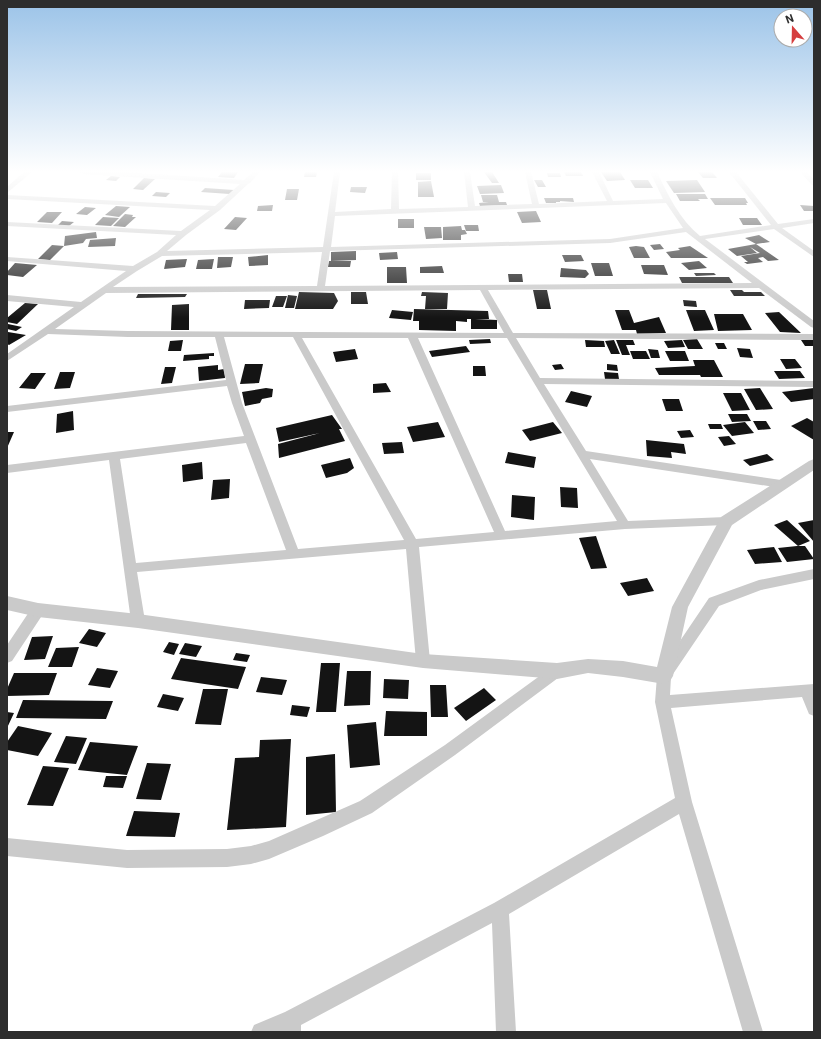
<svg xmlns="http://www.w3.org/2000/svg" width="821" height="1039" viewBox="0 0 821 1039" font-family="Roboto,sans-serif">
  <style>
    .building { fill: #141414 }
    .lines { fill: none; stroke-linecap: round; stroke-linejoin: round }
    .minor { fill: #cacaca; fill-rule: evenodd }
    .tertiary { fill: #cacaca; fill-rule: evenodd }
  </style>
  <rect width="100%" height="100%" fill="#fff"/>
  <path class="building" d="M222 172H238L234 178 218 177Z
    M305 172H317L316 177H304Z
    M484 172H492L499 183H492Z
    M564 172H581L583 176H566Z
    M601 172H620L625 180 607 181Z
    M698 172H712L717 178H703Z
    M416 173H431V180H416Z
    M547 173H560L561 177H548Z
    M111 176 120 177 116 181 106 180Z
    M144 178 155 179 143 190 133 189Z
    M534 180H542L546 187H538Z
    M630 180H648L653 188H635Z
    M697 180 705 192 674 193 666 181Z
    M431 181 434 197H418V182Z
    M501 185 504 193 480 194 477 186Z
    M351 187H367L365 193 350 192Z
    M205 188 234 190 230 194 201 192Z
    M287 189H299L297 200H285Z
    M156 192 170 193 166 197 152 196Z
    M676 194H705L708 199H698L700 201H680Z
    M481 195H497L499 202H506L507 205 480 206 479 203 489 202H483Z
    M544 198H573L574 202 560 201V202H556V203H546Z
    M710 198H745L748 203H746L747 205H715Z
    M273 205 272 211H257L258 206Z
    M800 205 814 206V211H804Z
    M116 206 130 207 119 217 105 215Z
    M85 207 96 208 87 215 76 214Z
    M536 211 541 222 522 223 517 212Z
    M47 212H62L52 223 37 222Z
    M125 214 133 215 132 217H136L125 227 113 226Z
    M103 217 119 218 111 226 95 225Z
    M235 217 247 218 236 230 224 229Z
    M739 218H757L762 225H743Z
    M398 219H414V228H398Z
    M62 221 74 222 69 226H57Z
    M464 225H478L479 231H466Z
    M461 226 462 230H465L467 234 461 235V240H443V227Z
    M424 227H441L442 238 426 239Z
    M96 232 97 238 86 239 83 243 64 246 65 236Z
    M759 235 770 242 756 244 745 238Z
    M116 238 115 246 88 247 90 240Z
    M660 244 664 249 654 250 650 245Z
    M756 244 779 260 768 261 763 257 758 258 763 262 747 264 744 262H748L741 256 760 253 750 247 757 253 737 256 728 249Z
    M52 245 64 246 50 260 38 259Z
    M636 246 644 247 650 258H634L629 247Z
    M690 246 708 258H671L666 252 680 250 678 248Z
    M356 251V260L331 261V252Z
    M397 252 398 259 380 260 379 253Z
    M268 255V265L249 266 248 257Z
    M562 255H581L584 261 565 262Z
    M218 257H233L231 267 217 268Z
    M187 259 185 267 164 269 166 260Z
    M214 259 212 269H196L198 260Z
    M329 261H351L350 267H328Z
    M699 261 707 268 689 270 681 263Z
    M15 263 37 265 23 277 7 275V272Z
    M591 263H609L613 276H595Z
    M641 265H664L668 275 644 274Z
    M442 266 444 273H420V267Z
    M387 267H406L407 283H387Z
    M561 268 586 270 589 274 585 278 560 277Z
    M694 273H714L716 275 696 276Z
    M508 274H522L523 282H509Z
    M679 277H729L733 283H682Z
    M533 290H547L551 309H537Z
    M730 290H742L744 292H761L765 296H734Z
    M299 292 334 293 338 301 333 309H295Z
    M351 292H366L368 304H351Z
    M422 292 448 293 447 309H425L426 296H421Z
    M138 294H187L185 297 136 298Z
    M288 295 297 296 294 308H285Z
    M276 296H287L283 307H272Z
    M245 300H270L269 308 244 309Z
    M683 300 696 301 697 307 684 306Z
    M25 303 38 304 17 324 7 322V318Z
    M189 304V330H171L172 305Z
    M414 309 488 311 489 319H475L497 320V329H471V319H467V322L456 321V331L419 330V321H413Z
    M392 310 413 312 411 320 389 318Z
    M615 310H629L634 323 659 317 666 333 637 334 636 330H622Z
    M686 310H705L714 330 694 331Z
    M779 312 801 333 780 332 765 313Z
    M714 314H743L752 330 718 331Z
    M8 324 22 327 16 331 7 329Z
    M8 332 26 335 9 345 7 344V333Z
    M490 339 491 343 470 344 469 340Z
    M697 339 703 349H688L683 340Z
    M183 340 181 351H168L170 341Z
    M585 340 604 341 605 347H586Z
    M614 340 620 354H611L605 341Z
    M616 340H633L635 345H626L630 355H622Z
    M682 340 685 347 668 348 664 341Z
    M801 340H814V346H805Z
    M715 343H724L727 349H718Z
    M466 346 470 352 432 357 429 351Z
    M737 348 750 349 753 358 740 357Z
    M355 349 358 359 336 362 333 352Z
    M648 349 658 350 660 358H651Z
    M630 351H646L650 359H633Z
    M665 351H685L689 361H670Z
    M214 353V356H209V359L183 361 184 355Z
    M780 359H795L802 368 786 369Z
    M693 360H714L723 377H701L700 375H659L655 368 695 366Z
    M245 364H263L259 383 240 384Z
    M561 364 564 369 555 370 552 365Z
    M607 364 617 365 618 371 607 370Z
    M218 365V370L224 369 225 378 199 381 198 367Z
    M473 366H485L486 376H473Z
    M165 367H176L172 383 161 384Z
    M774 371H800L805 378 779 379Z
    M60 372H75L70 388 54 389Z
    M604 372 618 373 619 379H605Z
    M31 373H46L35 389 19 388Z
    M386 383 391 392 373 393V384Z
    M266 388 273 389 272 397 262 399 260 403 245 406 242 392Z
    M760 388 773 409 756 410 744 389Z
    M814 388V399L791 402 782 392Z
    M571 391 592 396 587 407 565 402Z
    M723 393H741L750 410 732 411Z
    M662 399H679L683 411H666Z
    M73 411 74 430 56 433 57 414Z
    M728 414H747L751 421 732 422Z
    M332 415 342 429H339L345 441 279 458 278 444 320 433 279 442 276 428Z
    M807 418 814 422V440L791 426Z
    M753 421H766L771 429 758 430Z
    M438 422 445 437 413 442 407 427Z
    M553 422 562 433 530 441 522 430Z
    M745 422 754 433 732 436 723 425Z
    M708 424H721L723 429H710Z
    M690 430 694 437 681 438 677 431Z
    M7 432H14L7 448Z
    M729 436 736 444 724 446 718 437Z
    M646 440 684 444 686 454 671 452 672 458 647 456Z
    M402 442 404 453 384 454 382 443Z
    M508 452 536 457 534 468 505 463Z
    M767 454 774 460 750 466 743 460Z
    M350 458 354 468 347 473 326 478 321 465Z
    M202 462 203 479 183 482 182 465Z
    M230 479 229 498 211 500 213 480Z
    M560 487 577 488 578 508 561 507Z
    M512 495 535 497 534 520 511 517Z
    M787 520 810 541 798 546 774 525Z
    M814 520V542L798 523Z
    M596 536 607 568 591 569 579 538Z
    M797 546H805L814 559 787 562 778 548Z
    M774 547 782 562 755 564 747 550Z
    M647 578 654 591 628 596 620 583Z
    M89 629 106 633 97 647 79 643Z
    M53 636 45 659 24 660 32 637Z
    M169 642 179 644 174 655 163 652Z
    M185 643 202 646 196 657 179 654Z
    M79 647 72 667H48L56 648Z
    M236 653 250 655 247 662 233 660Z
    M181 658 246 667 238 689 171 679Z
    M321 663H340L336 712H316Z
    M97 668 118 671 110 688 88 685Z
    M347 671H371L370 705 344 706Z
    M14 673H57L49 695 7 696V689Z
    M261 677 287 680 282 695 256 692Z
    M384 679 409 680 408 699 383 698Z
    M430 685H446L448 717H431Z
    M484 688 496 700 466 721 454 708Z
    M203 689H228L221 725 195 724Z
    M163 694 184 698 178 711 157 707Z
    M23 700 113 701 106 719 16 718Z
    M292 705 310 707 307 717 290 715Z
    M386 711 427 712V736H384Z
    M7 712 14 713 7 728Z
    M376 722 380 765 350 768 347 725Z
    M18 726 52 733 38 756 7 750V742Z
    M66 736 87 738 76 764 54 762Z
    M291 739 286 827 227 830 235 758 259 757 260 740Z
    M90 742 138 746 127 775 78 770Z
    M335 754 336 812 306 815V757Z
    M147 763 171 764 161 800 136 799Z
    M43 766 69 768 53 806 27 805Z
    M106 776H127L123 788 103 787Z
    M134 811 180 813 175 837 126 836Z"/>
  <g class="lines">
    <path class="minor" d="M24 172H32L7 193V187Z
      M80 172H124L244 180 253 172H260L250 183 248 184 220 210 186 235 167 251 323 247 334 172H340L335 212 391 209 392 172H398L399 209 468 207 464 172H470L475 206 532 204 525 172H531L539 204 607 201 592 172H599L613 201 663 199 650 172H657C668 195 680 220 700 236L771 225 729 172H736L778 224 814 219V223L782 228 814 251V257L774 229 705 239 814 321V328L811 327 759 288 488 290 513 333 814 334V340L516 338 540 378 814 381V387L544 384 586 451 781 480 785 481 787 484 785 487 781 488 590 459 628 521 726 517 730 518 732 521 730 524 726 525 625 529 419 547 430 661 428 665 423 667 418 665 416 661 406 549 137 572 145 621 143 625 138 626 133 625 131 621 109 460 7 473V465L244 436 232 403 227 386 7 412V406L226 380 215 337H128L48 334 7 361V354L74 307 7 301V295L81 302 126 271 7 261V257L133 266 157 252 176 235 7 226V222L181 231 210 210 7 199V195L215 206 240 184 83 174ZM666 203 683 228 610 239 331 247 335 216ZM686 232 752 283 325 286 330 251 610 243ZM322 252 317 286 113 287 137 271 162 256ZM480 290 504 333 128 331 55 329 106 293ZM224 337H293L404 540 298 549 242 403ZM302 338H408L494 532 416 539ZM418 338H507L617 521 505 531ZM246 443 286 550 136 563 120 459Z
      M800 172H807L814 180V186L812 185Z
      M814 569V579L761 590 719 606 671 677 670 695 814 684V716L809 714 802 697 671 708 692 802 763 1032H743L679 814 509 914 516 1032H496L492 923 301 1025V1032H251L254 1025 285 1012 494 903 675 798 655 702 657 676 659 672 709 598 759 580Z
      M38 605 43 606 45 610 43 614 12 661 7 663V645L33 606Z
      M557 665 562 667 564 671 562 675 455 755 372 813 323 836 269 859 251 864 227 867 127 868 7 856V838L127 850 227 849 251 846 269 841 360 801 445 745 552 667Z"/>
    <path class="tertiary" d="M814 459V470L732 525 688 607 673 676 670 681 664 684 623 677 588 673 557 679 423 668 138 628 38 617 7 610V596L38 603 138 614 423 654 557 663 588 659 623 661 657 667 672 607 721 517 809 461Z"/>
  </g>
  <linearGradient id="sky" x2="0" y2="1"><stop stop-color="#9bc3e8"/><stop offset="0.54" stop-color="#fff"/><stop offset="1" stop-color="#fff" stop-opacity="0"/></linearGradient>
  <rect width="821" height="318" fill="url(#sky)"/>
  <rect width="821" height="1039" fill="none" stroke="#2d2d2d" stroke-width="16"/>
  <g transform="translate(793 28) rotate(340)"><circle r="19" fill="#ffffff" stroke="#ababab"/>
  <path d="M0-3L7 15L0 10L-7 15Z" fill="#d53e3f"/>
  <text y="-6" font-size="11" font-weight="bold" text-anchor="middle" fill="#2d2d2d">N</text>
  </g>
</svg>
